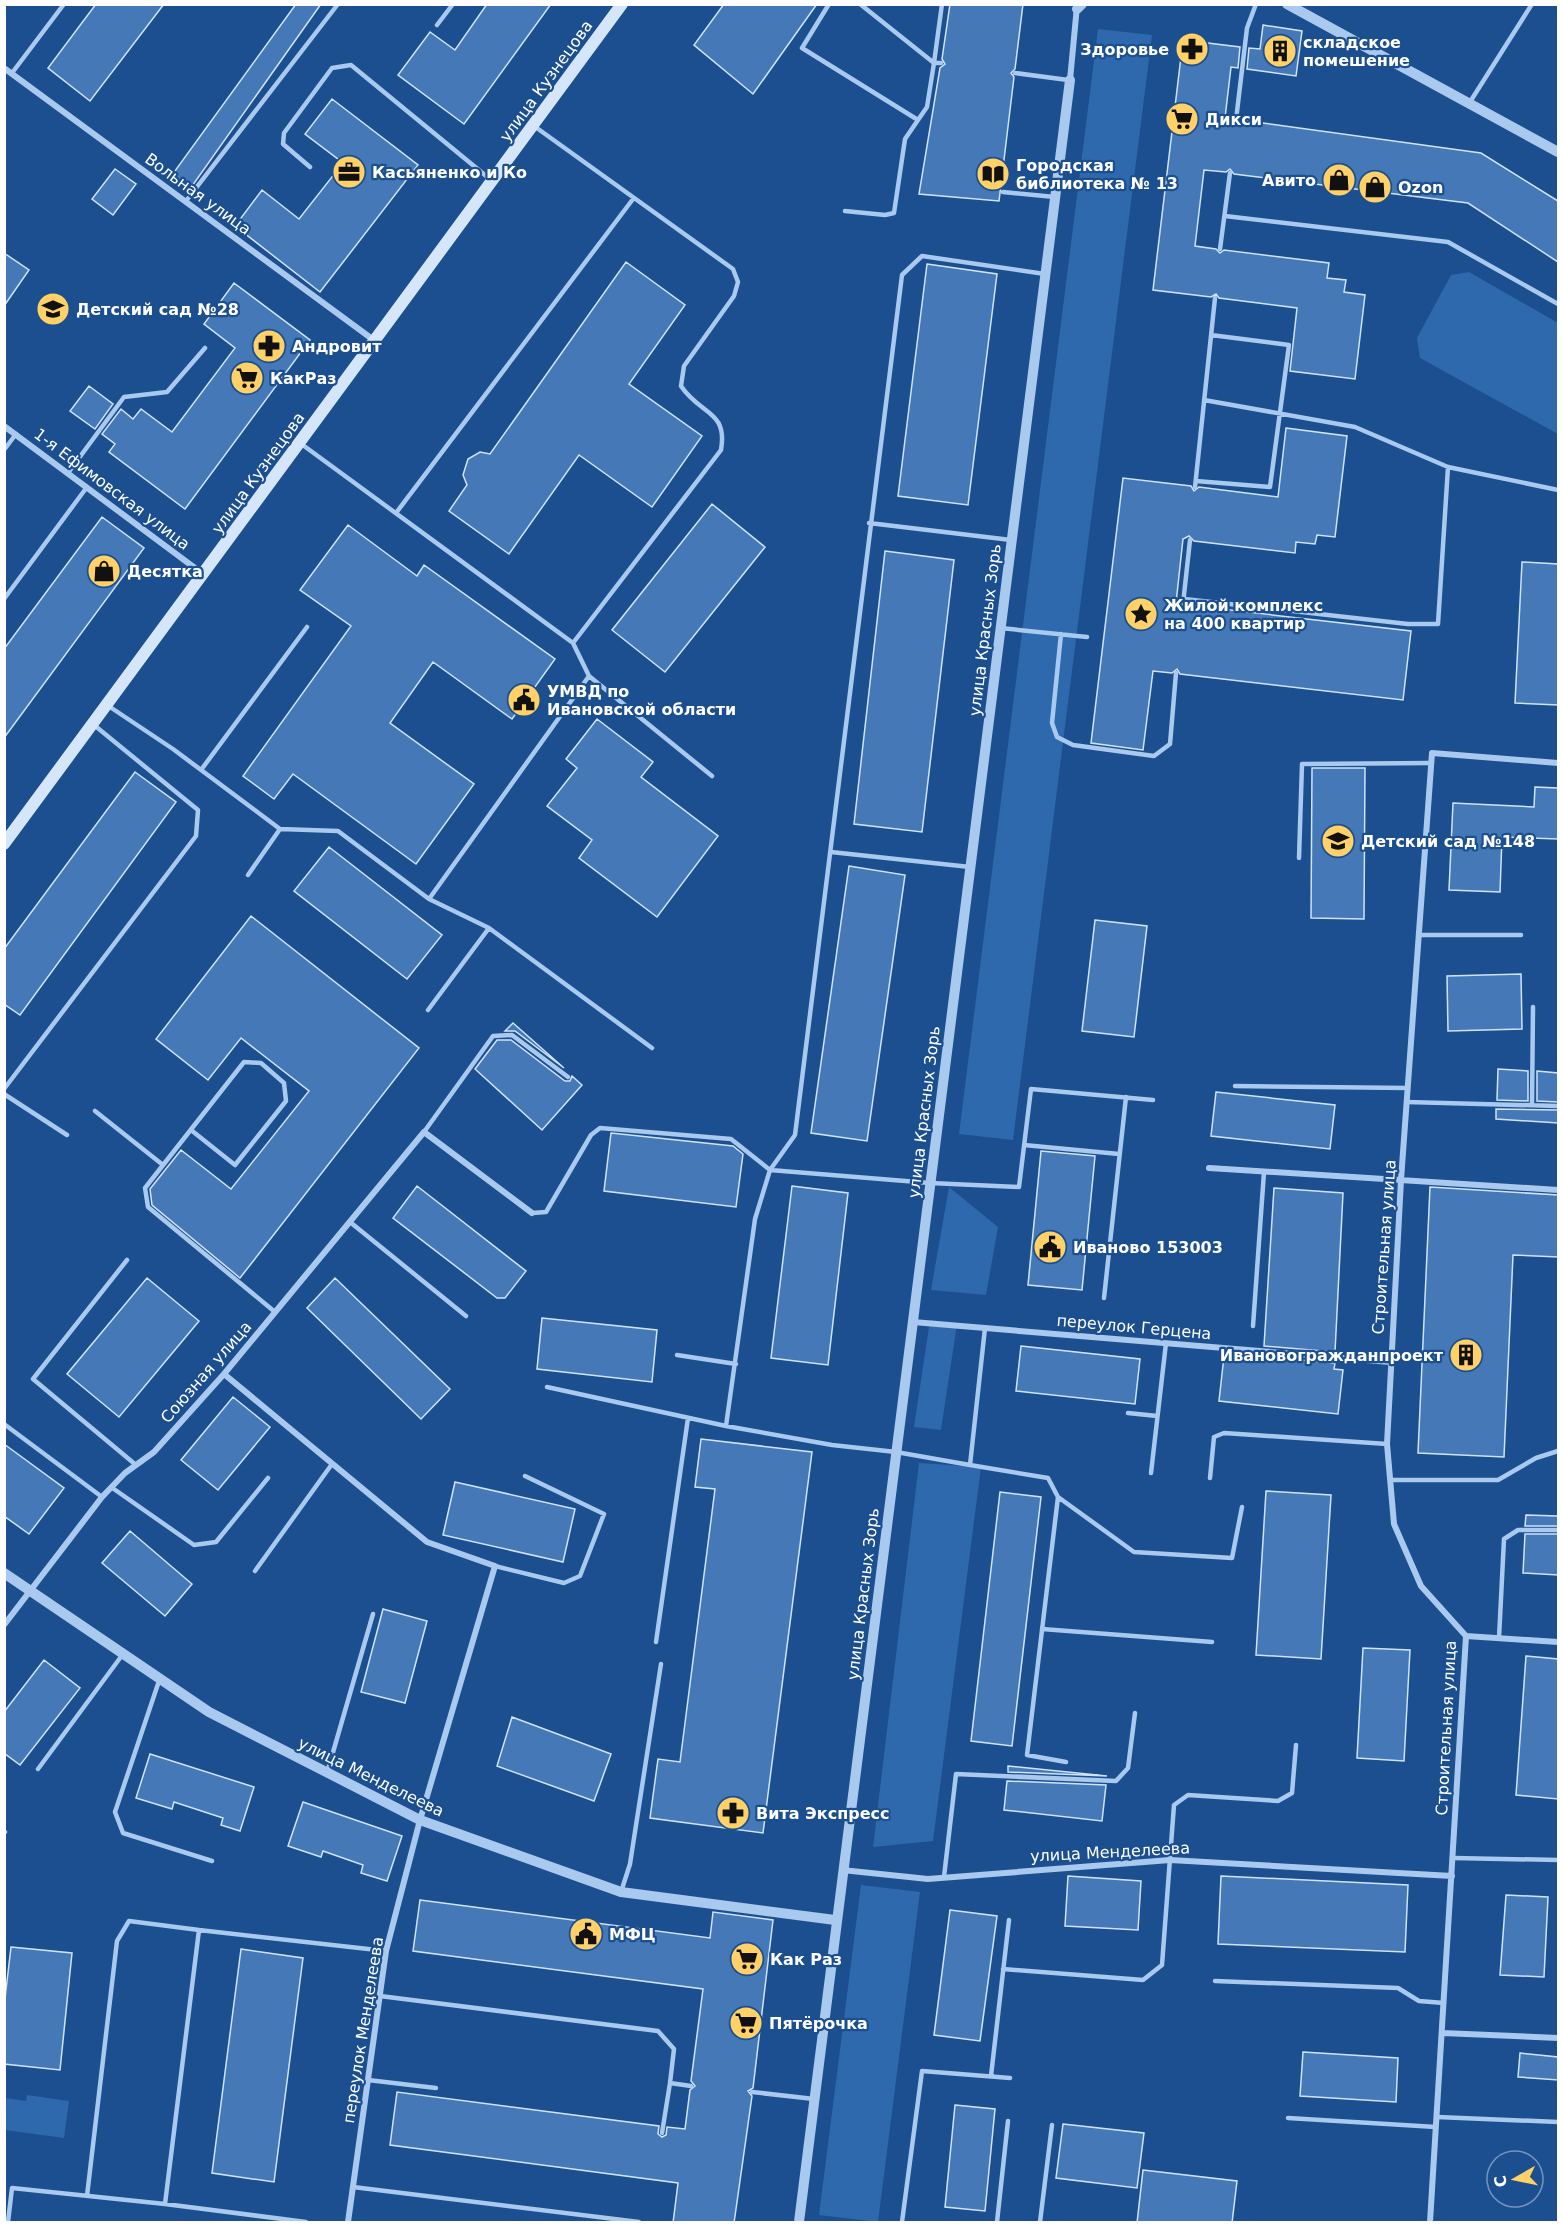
<svg xmlns="http://www.w3.org/2000/svg" width="1563" height="2227" viewBox="0 0 1563 2227" font-family="'DejaVu Sans',sans-serif">
  <style>
    .green { fill: #2e69ad }
    .building { fill: #4478b7; stroke: #cfe3fa; stroke-width: 1.5 }
    .lines { fill: none; stroke-linecap: round; stroke-linejoin: round }
    .service { stroke: #a9c9ee; stroke-width: 4.5 }
    .minor { stroke: #a9c9ee; stroke-width: 6 }
    .tertiary { stroke: #a9c9ee; stroke-width: 10 }
    .secondary { stroke: #d6e6fa; stroke-width: 12 }
    .labels { text-anchor: middle; dominant-baseline: central; stroke-width: 4.5; stroke-linejoin: round; paint-order: stroke }
    .poi-label { font-size: 16px; font-weight: bold; fill: #fff; stroke: #1b4f8f; text-anchor: start }
    .street-label { font-size: 16px; fill: #fff; stroke: #1b4f8f }
  </style>
  <rect width="100%" height="100%" fill="#1b4f8f"/>
  <path class="green" d="M1098 29 1152 35 1013 1140 959 1134Z
    M1469 272 1558 323V434L1420 358 1417 338 1451 275Z
    M949 1187 998 1227 986 1295 931 1290Z
    M930 1320 957 1324 941 1430 914 1427Z
    M919 1463 981 1467 933 1841 873 1847Z
    M861 1885 920 1892 878 2222 819 2215Z
    M27 2095 69 2101 64 2138 5 2130V2098L26 2101Z"/>
  <path class="building" d="M96 4H164L90 101 48 68Z
    M296 4H321L190 189 172 175Z
    M487 4H551L464 124 398 75 430 32 455 50Z
    M724 4H817L753 94 694 45Z
    M950 4H1023L1015 69 1011 73 1014 77 999 201 919 194 940 68 945 64 942 59Z
    M1263 25 1302 31 1296 76 1247 69 1249 48 1260 49Z
    M1183 40 1240 47 1238 68 1231 67 1225 118 1232 119 1235 124 1241 120 1481 153 1558 201V262L1468 203 1234 174 1230 169 1226 172 1204 170 1195 246 1216 249 1220 253 1224 250 1329 263 1327 278 1346 280 1344 292 1365 295 1355 379 1290 371 1297 308 1219 298 1216 294 1211 297 1153 290Z
    M332 99 418 165 320 292 235 226 262 190 299 219 343 163 305 134Z
    M115 169 136 184 113 215 92 199Z
    M4 253 29 270 4 306Z
    M626 262 685 305 629 384 702 436 652 507 579 455 509 554 449 511 467 485 463 475 468 459 480 452 490 454Z
    M927 264 997 274 968 505 898 496Z
    M234 283 310 340 185 509 109 452 115 444 102 434 121 409 133 419 141 409 172 432 235 348 204 324Z
    M89 386 113 404 95 429 70 411Z
    M1286 428 1347 436 1335 537 1317 535 1315 544 1296 542 1295 553 1194 541 1189 536 1183 539 1176 603 1182 608 1187 605 1411 631 1403 700 1180 674 1177 669 1172 673 1153 671 1143 750 1091 743 1123 478 1191 486 1194 491 1199 487 1278 497Z
    M712 504 765 547 665 672 612 630Z
    M102 517 144 548 4 738V649Z
    M348 525 417 576 424 565 555 659 512 719 433 662 390 723 474 784 416 864 293 774 274 799 243 776 351 626 300 590Z
    M885 551 954 560 922 832 854 824Z
    M1522 562 1558 564V705L1515 703Z
    M597 719 653 762 641 777 718 836 657 917 579 858 592 840 547 806 577 768 566 759Z
    M1312 768H1365L1364 919 1311 918Z
    M135 772 176 802 20 1015 4 1004V949Z
    M1535 787 1558 788V839L1502 837 1500 892 1449 890 1453 803 1534 807Z
    M329 847 442 935 407 979 294 891Z
    M849 866 905 875 867 1141 811 1133Z
    M251 916 419 1048 240 1278 152 1205 150 1189 181 1150 231 1189 309 1091 241 1038 208 1080 156 1039Z
    M1095 920 1147 926 1134 1037 1082 1031Z
    M1521 974 1522 1029 1448 1031 1447 976Z
    M513 1023 564 1068 515 1031H505Z
    M497 1040H511L565 1081H570L572 1076 582 1085 542 1130 475 1069Z
    M1498 1069 1528 1071V1101L1497 1100Z
    M1537 1071 1558 1073V1102L1537 1101Z
    M1216 1092 1335 1105 1330 1149 1211 1136Z
    M1496 1109 1558 1110V1123L1496 1119Z
    M611 1133 733 1146 743 1154 736 1207 604 1191Z
    M1041 1151 1095 1156 1082 1290 1028 1285Z
    M417 1186 526 1271 505 1298H497L393 1218Z
    M792 1186 848 1193 828 1365 771 1358Z
    M1430 1187 1558 1195V1257L1513 1255 1504 1457 1418 1453Z
    M1274 1188 1343 1193 1335 1352 1264 1346Z
    M147 1278 199 1321 119 1417 67 1374Z
    M335 1278 450 1389 421 1419 307 1308Z
    M542 1318 657 1330 652 1382 537 1369Z
    M1021 1346 1140 1359 1135 1404 1016 1391Z
    M1224 1356 1263 1361V1357L1335 1363 1334 1369 1343 1370 1338 1414 1219 1401Z
    M233 1397 270 1427 218 1490 181 1460Z
    M701 1439 812 1452 763 1833 650 1818 658 1759 680 1762 715 1489 695 1487Z
    M4 1444 64 1488 29 1534 4 1516Z
    M455 1482 575 1509 563 1562 443 1535Z
    M1266 1491 1331 1495 1321 1659 1256 1655Z
    M1000 1492 1041 1497 1012 1746 971 1741Z
    M1526 1515 1558 1516V1526H1525Z
    M130 1531 192 1584 165 1616 102 1563Z
    M1525 1534H1558V1575L1523 1573Z
    M383 1609 427 1621 405 1703 361 1692Z
    M1363 1648 1410 1650 1404 1761 1357 1758Z
    M1526 1656 1558 1659V1799L1516 1795Z
    M44 1660 80 1688 20 1765 4 1753V1712Z
    M512 1717 611 1754 594 1801 497 1766Z
    M150 1754 254 1787 240 1831 221 1825 223 1818 174 1802 172 1809 136 1798Z
    M1008 1766 1107 1776 1008 1772Z
    M1007 1781 1106 1785 1102 1821 1004 1810Z
    M303 1802 402 1836 387 1881 361 1873 363 1865 323 1851 321 1857 288 1846Z
    M1068 1876 1141 1881 1138 1930 1065 1926Z
    M1221 1876 1408 1885 1405 1952 1218 1944Z
    M1506 1895 1548 1897 1544 1977 1500 1975Z
    M420 1900 710 1938 713 1912 773 1920 753 2088 748 2091 752 2096 734 2223H673L678 2183 390 2145 397 2092 659 2126 658 2134 662 2137 666 2135 667 2127 685 2129 690 2090 695 2086 691 2081 703 1989 413 1951Z
    M950 1910 997 1916 980 2041 934 2035Z
    M11 1947 72 1953 60 2070 4 2064V2007Z
    M241 1949 303 1958 274 2182 212 2173Z
    M1303 2052 1398 2058 1396 2102 1300 2096Z
    M1520 2053 1558 2057V2080L1518 2077Z
    M955 2105 995 2109 985 2211 945 2207Z
    M1063 2124 1144 2133 1137 2188 1056 2178Z
    M1143 2170 1237 2181 1232 2223H1137Z"/>
  <g class="lines">
    <path class="service" d="M829 4 802 48 918 120 905 139 894 213 885 215 845 211
      M860 4 934 63 927 107 918 120
      M437 25 453 4
      M941 63H934L942 4
      M12 73 64 4
      M1015 73 1068 80
      M1470 102 1532 4
      M1236 120 1247 28 1256 4
      M310 167 283 144 284 133 332 68 351 65 491 180
      M1003 192 1055 197
      M186 201 338 4
      M1225 216 1448 242 1558 304
      M1220 249 1230 173
      M1204 400 1355 427 1448 467 1558 490
      M300 443 573 643
      M4 450 16 434
      M68 473 124 397 167 392 205 348
      M1196 481 1270 487 1289 345 1211 335
      M1195 487 1215 298
      M396 513 633 199
      M869 523 1011 540
      M4 599 87 487
      M1184 599 1408 624H1438L1448 467
      M1183 604 1190 540
      M1000 628 1087 637
      M1061 634 1052 723 1057 737 1073 745 1154 756 1170 744 1176 673
      M589 676 712 776
      M107 705 173 749 280 829 338 831 429 899 589 676 573 643 721 450C728 410 700 415 681 386L684 366 734 296 738 282 733 269 534 126
      M201 770 307 627
      M831 852 970 867
      M1299 858 1302 764 1432 763
      M248 875 280 829
      M429 899 489 928 652 1048
      M1419 935H1521
      M428 1010 489 928
      M1235 1086 1408 1088
      M4 1089 196 836 198 810 94 725
      M4 1094 67 1135
      M1407 1102 1558 1106
      M1532 1105 1533 1007
      M95 1111 163 1165
      M191 1130 235 1165 286 1101 284 1083 261 1063 244 1062 145 1188 148 1207 275 1312
      M424 1132 493 1036 512 1035 568 1077
      M1024 1145 1119 1154
      M532 1213 546 1212 591 1135 600 1128 731 1139 770 1170 930 1183 1019 1187 1031 1089 1153 1100
      M350 1222 466 1316
      M127 1260 33 1379 136 1465
      M1104 1298 1126 1097
      M1253 1326 1264 1172
      M677 1355 736 1364
      M547 1387 726 1426 832 1445 896 1452 970 1465 985 1328
      M1128 1413 1157 1416
      M4 1424 102 1497
      M726 1426 755 1219 770 1170 795 1135 902 275 922 256 1045 274
      M970 1465 1048 1478 1058 1497 1027 1755 1066 1762
      M1151 1473 1166 1343
      M1210 1478 1214 1437 1224 1433 1387 1444
      M1390 1480H1498L1536 1458 1558 1451
      M111 1487 194 1545 216 1542 268 1478
      M1058 1497 1134 1552 1232 1558 1242 1507
      M495 1566 564 1583 580 1576 604 1514 525 1476
      M255 1571 332 1464
      M1042 1629 1212 1642
      M1499 1638 1504 1539 1518 1530H1558
      M656 1642 688 1418
      M160 1678 115 1812 123 1833 212 1861
      M38 1769 123 1654
      M327 1773 373 1614
      M4 1833 5 1832
      M1453 1858 1558 1860
      M944 1877 956 1774 1116 1781 1128 1768 1135 1713
      M621 1892 630 1864 661 1664
      M199 1930 386 1951
      M1003 1969 1143 1980 1162 1965 1174 1805 1188 1795 1278 1801 1292 1793 1296 1745
      M1215 1981 1398 1988 1419 2001 1444 2003
      M380 1996 658 2031 674 2049 670 2083 691 2086
      M991 2076 1009 1920
      M368 2080 436 2088
      M752 2092 814 2099
      M1437 2117 1558 2122
      M1288 2118 1436 2127
      M662 2133 670 2083
      M353 2187 639 2222
      M87 2196 117 1941 129 1921 199 1930 165 2204
      M8 2222 12 2188 165 2204 306 2222
      M902 2222 922 2071 1010 2078
      M997 2222 1008 2121
      M1040 2222 1052 2125"/>
    <path class="minor" d="M4 68 375 341
      M1070 80 1077 6
      M4 426 203 574
      M1209 1168 1558 1190
      M913 1322 1390 1362
      M224 1374 427 1542 495 1566 420 1820 386 1951 348 2222
      M4 1625 102 1497 125 1473 154 1452 224 1374 424 1132 532 1213
      M1466 1636 1558 1642
      M842 1870 928 1879 1170 1860 1452 1876
      M1442 2033 1558 2038
      M1430 2222 1466 1636 1421 1586 1394 1524 1387 1444 1401 1180 1432 753 1558 763"/>
    <path class="tertiary" d="M1287 4 1558 152
      M1077 9 1082 4
      M4 1573 209 1712 420 1820 621 1892 835 1920
      M799 2222 1070 80"/>
    <path class="secondary" d="M4 844 622 4"/>
  </g>
  <defs>
    <symbol id="pharmacy-disc" viewBox="-11 -11 22 22"><circle r="9.5" fill="#ffd166" stroke="#1b4f8f"/><path d="M-2-6h4v4h4v4h-4v4h-4v-4h-4v-4h4Z" fill="#111"/></symbol>
    <symbol id="building-disc" viewBox="-11 -11 22 22"><circle r="9.5" fill="#ffd166" stroke="#1b4f8f"/><path d="M-4-6H4V6H1V3H-1V6H-4ZM-2.5-4.3h1.7v1.8h-1.7ZM.8-4.3h1.7v1.8H.8ZM-2.5-1h1.7V.8h-1.7ZM.8-1h1.7V.8H.8Z" fill="#111"/></symbol>
    <symbol id="supermarket-disc" viewBox="-11 -11 22 22"><circle r="9.5" fill="#ffd166" stroke="#1b4f8f"/><path d="M-6-5.5h2.5l.6 2H6L4.5 2H-2.5L-4.4-4H-6ZM-1.5 3.2a1.3 1.3 0 1 0 .1 0ZM3 3.2a1.3 1.3 0 1 0 .1 0Z" fill="#111"/></symbol>
    <symbol id="office-disc" viewBox="-11 -11 22 22"><circle r="9.5" fill="#ffd166" stroke="#1b4f8f"/><path d="M-6-3h4V-5.5h4V-3h4V5H-6ZM-1-4.5V-3h2v-1.5ZM-6 0V1H6V0Z" fill="#111"/></symbol>
    <symbol id="library-disc" viewBox="-11 -11 22 22"><circle r="9.5" fill="#ffd166" stroke="#1b4f8f"/><path d="M-6-4Q-3-5.5-.7-3.5V5Q-3 3-6 4ZM6-4Q3-5.5 .7-3.5V5Q3 3 6 4Z" fill="#111"/></symbol>
    <symbol id="shop-disc" viewBox="-11 -11 22 22"><circle r="9.5" fill="#ffd166" stroke="#1b4f8f"/><path d="M-5-2.5h2.3a2.7 3.5 0 0 1 5.4 0H5L5.5 6h-11ZM-1.5-2.5h3a1.5 2.3 0 0 0-3 0Z" fill="#111"/></symbol>
    <symbol id="school-disc" viewBox="-11 -11 22 22"><circle r="9.5" fill="#ffd166" stroke="#1b4f8f"/><path d="M0-5L7-2L0 1L-7-2ZM-4 1L0 2.5L4 1V4Q0 6-4 4Z" fill="#111"/></symbol>
    <symbol id="sight-disc" viewBox="-11 -11 22 22"><circle r="9.5" fill="#ffd166" stroke="#1b4f8f"/><path d="M0-6L1.8-2.2L6-1.7L2.9 1.2L3.7 5.4L0 3.3L-3.7 5.4L-2.9 1.2L-6-1.7L-1.8-2.2Z" fill="#111"/></symbol>
    <symbol id="civic-disc" viewBox="-11 -11 22 22"><circle r="9.5" fill="#ffd166" stroke="#1b4f8f"/><path d="M-.6-6.5H3V-4.5H.6V-3L4-1V1h2V6H-6V1h2V-1L-.6-3ZM-1.2 2.5V6h2.4V2.5Z" fill="#111"/></symbol>
  </defs>
  <g fill-rule="evenodd">
    <use href="#pharmacy-disc" x="1173" y="30" width="38" height="38"/>
    <use href="#building-disc" x="1261" y="32" width="38" height="38"/>
    <use href="#supermarket-disc" x="1163" y="100" width="38" height="38"/>
    <use href="#office-disc" x="330" y="153" width="38" height="38"/>
    <use href="#library-disc" x="974" y="155" width="38" height="38"/>
    <use href="#shop-disc" x="1320" y="161" width="38" height="38"/>
    <use href="#shop-disc" x="1356" y="168" width="38" height="38"/>
    <use href="#school-disc" x="34" y="290" width="38" height="38"/>
    <use href="#pharmacy-disc" x="250" y="327" width="38" height="38"/>
    <use href="#supermarket-disc" x="228" y="359" width="38" height="38"/>
    <use href="#shop-disc" x="85" y="552" width="38" height="38"/>
    <use href="#sight-disc" x="1122" y="595" width="38" height="38"/>
    <use href="#civic-disc" x="505" y="681" width="38" height="38"/>
    <use href="#school-disc" x="1319" y="822" width="38" height="38"/>
    <use href="#civic-disc" x="1031" y="1228" width="38" height="38"/>
    <use href="#building-disc" x="1447" y="1336" width="38" height="38"/>
    <use href="#pharmacy-disc" x="714" y="1794" width="38" height="38"/>
    <use href="#civic-disc" x="567" y="1915" width="38" height="38"/>
    <use href="#supermarket-disc" x="728" y="1940" width="38" height="38"/>
    <use href="#supermarket-disc" x="727" y="2004" width="38" height="38"/>
  </g>
  <g class="labels">
    <g class="poi-label">
      <text x="1303" y="42">складское<tspan x="1303" dy="18">помешение</tspan></text>
      <text x="1169" y="49" text-anchor="end">Здоровье</text>
      <text x="1205" y="119">Дикси</text>
      <text x="1016" y="165">Городская<tspan x="1016" dy="18">библиотека № 13</tspan></text>
      <text x="372" y="172">Касьяненко и Ко</text>
      <text x="1316" y="180" text-anchor="end">Авито</text>
      <text x="1398" y="187">Ozon</text>
      <text x="76" y="309">Детский сад №28</text>
      <text x="292" y="346">Андровит</text>
      <text x="270" y="378">КакРаз</text>
      <text x="127" y="571">Десятка</text>
      <text x="1164" y="605">Жилой комплекс<tspan x="1164" dy="18">на 400 квартир</tspan></text>
      <text x="547" y="691">УМВД по<tspan x="547" dy="18">Ивановской области</tspan></text>
      <text x="1361" y="841">Детский сад №148</text>
      <text x="1073" y="1247">Иваново 153003</text>
      <text x="1443" y="1355" text-anchor="end">Ивановогражданпроект</text>
      <text x="756" y="1813">Вита Экспресс</text>
      <text x="609" y="1934">МФЦ</text>
      <text x="770" y="1959">Как Раз</text>
      <text x="769" y="2023">Пятёрочка</text>
    </g>
    <g class="street-label">
      <text transform="translate(546 81) rotate(-54)">улица Кузнецова</text>
      <text transform="translate(198 194) rotate(36)">Вольная улица</text>
      <text transform="translate(258 473) rotate(-54)">улица Кузнецова</text>
      <text transform="translate(112 489) rotate(37)">1-я Ефимовская улица</text>
      <text transform="translate(985 630) rotate(-83)">улица Красных Зорь</text>
      <text transform="translate(924 1112) rotate(-83)">улица Красных Зорь</text>
      <text transform="translate(1384 1247) rotate(-86)">Строительная улица</text>
      <text transform="translate(1134 1327) rotate(5)">переулок Герцена</text>
      <text transform="translate(206 1372) rotate(-49)">Союзная улица</text>
      <text transform="translate(863 1594) rotate(-83)">улица Красных Зорь</text>
      <text transform="translate(1446 1728) rotate(-87)">Строительная улица</text>
      <text transform="translate(371 1777) rotate(26)">улица Менделеева</text>
      <text transform="translate(1110 1852) rotate(-3)">улица Менделеева</text>
      <text transform="translate(363 2030) rotate(-81)">переулок Менделеева</text>
    </g>
  </g>
  <rect width="1563" height="2227" fill="none" stroke="#ffffff" stroke-width="12"/>
  <g transform="translate(1515 2179) rotate(261)"><circle r="28" fill="#1b4f8f" stroke="#7695bc" stroke-width="1.5"/>
  <path d="M0-4.5L10 22L0 15L-10 22Z" fill="#ffd166"/>
  <text y="-9" font-size="16" font-weight="bold" text-anchor="middle" fill="#ffffff">С</text>
  </g>
</svg>
